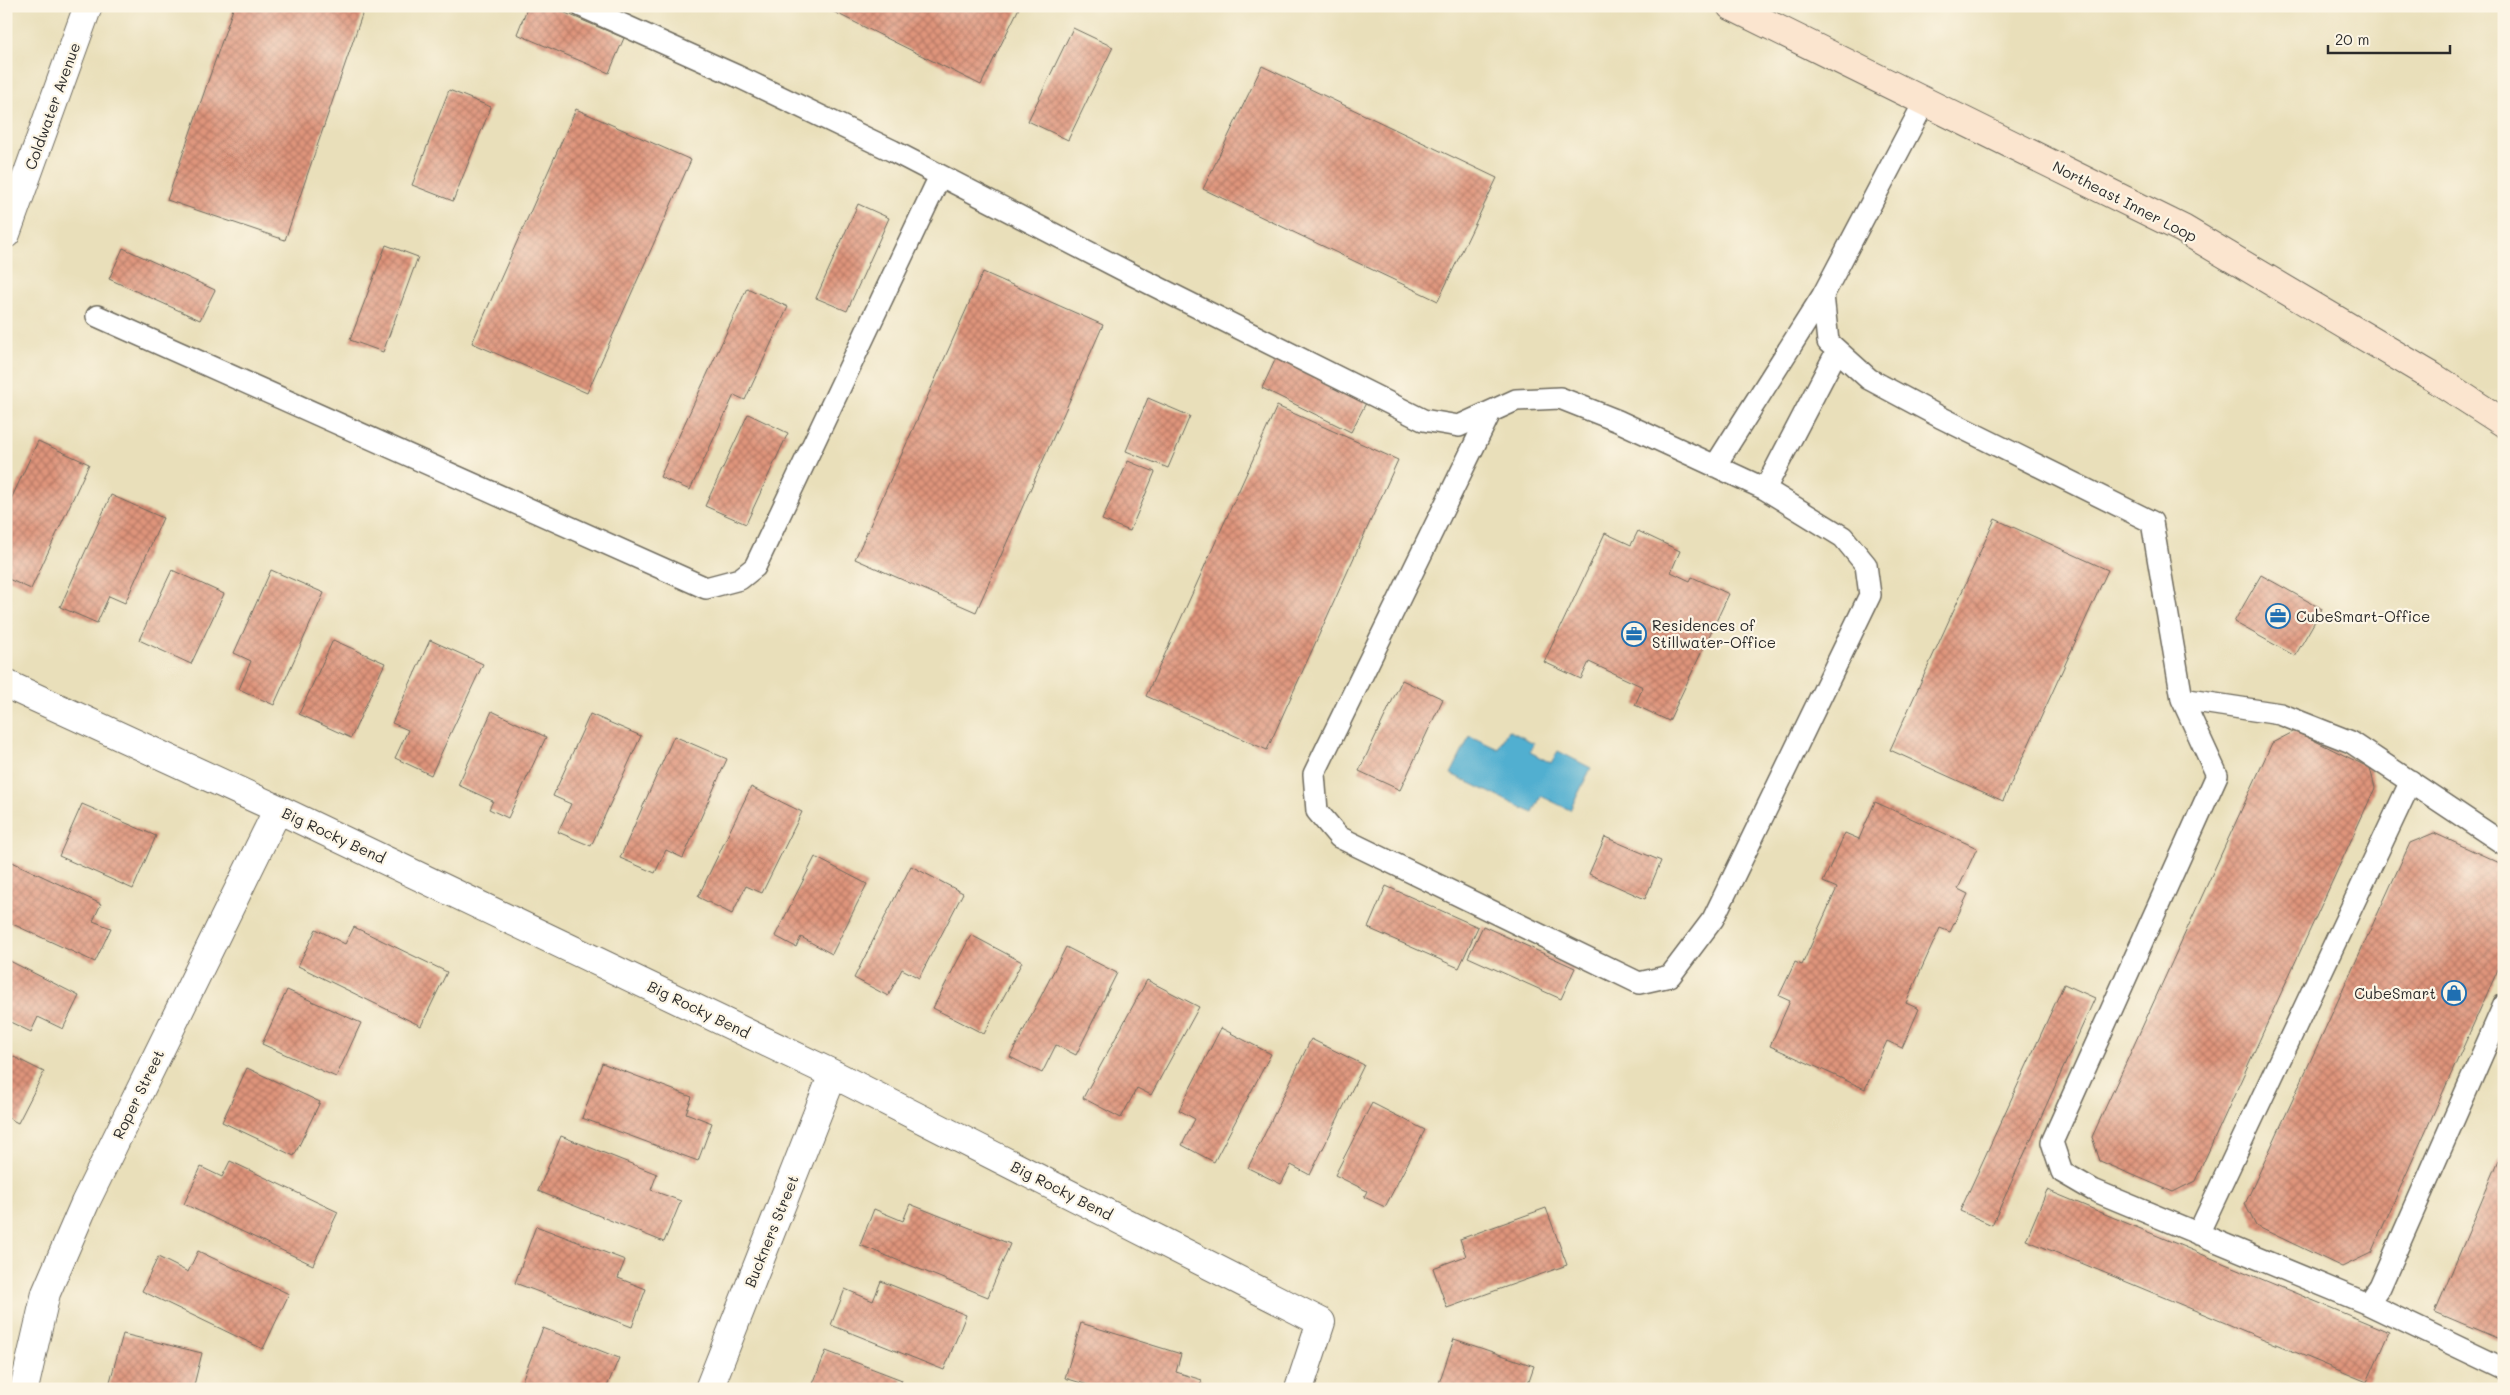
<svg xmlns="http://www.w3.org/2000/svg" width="2510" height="1395" viewBox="0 0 2510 1395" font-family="Mali,sans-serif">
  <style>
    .water { fill: #51afd0; stroke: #3e6d7e }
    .building { fill: url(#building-cross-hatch) }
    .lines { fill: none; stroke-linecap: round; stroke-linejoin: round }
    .service-casing { stroke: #6e6a5d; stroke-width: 24 }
    .minor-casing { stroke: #6e6a5d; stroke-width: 30 }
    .secondary-casing { stroke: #6e6a5d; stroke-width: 30 }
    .service { stroke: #fff; stroke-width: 21 }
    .minor { stroke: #fff; stroke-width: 28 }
    .secondary { stroke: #fbe5cf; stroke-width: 28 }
    .labels { text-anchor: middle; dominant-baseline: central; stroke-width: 4.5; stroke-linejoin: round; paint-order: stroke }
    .street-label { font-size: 15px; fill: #2b2b2b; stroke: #fcf5e5 }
    .poi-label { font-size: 15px; fill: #2b2b2b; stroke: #fcf5e5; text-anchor: start }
  </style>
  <defs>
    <pattern id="building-cross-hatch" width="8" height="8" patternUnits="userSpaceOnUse" patternTransform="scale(1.25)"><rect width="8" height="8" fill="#df947b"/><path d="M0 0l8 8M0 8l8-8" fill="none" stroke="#b57965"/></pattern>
  </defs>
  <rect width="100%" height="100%" fill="#fcf5e5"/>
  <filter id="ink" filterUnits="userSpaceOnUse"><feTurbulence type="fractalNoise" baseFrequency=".02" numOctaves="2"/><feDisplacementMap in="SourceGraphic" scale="10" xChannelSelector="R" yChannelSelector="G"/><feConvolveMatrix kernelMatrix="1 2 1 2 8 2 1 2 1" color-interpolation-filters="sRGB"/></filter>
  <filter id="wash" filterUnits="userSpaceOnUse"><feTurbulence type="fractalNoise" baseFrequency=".0096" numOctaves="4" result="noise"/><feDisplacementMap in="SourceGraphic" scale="20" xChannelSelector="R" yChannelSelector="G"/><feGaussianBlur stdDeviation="1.12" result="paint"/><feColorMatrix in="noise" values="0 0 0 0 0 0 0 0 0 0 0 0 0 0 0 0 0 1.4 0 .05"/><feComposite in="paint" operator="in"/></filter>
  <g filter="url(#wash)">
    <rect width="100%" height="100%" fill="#e9dfba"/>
    <path class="water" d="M1508 730 1534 743 1530 752 1551 763 1558 751 1591 768 1570 810 1541 796 1533 813 1451 774 1470 736 1498 749Z"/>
    <g id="blocks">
      <path class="building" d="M234 6H365L285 240 167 200Z
        M528 6H549L624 38 609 73 517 34Z
        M822 6H1020L981 85Z
        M1073 28 1113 47 1068 140 1028 121Z
        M1262 66 1497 178 1438 301 1203 189Z
        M449 90 491 107 453 201 412 185Z
        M576 109 691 160 587 393 472 343Z
        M858 204 889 218 847 311 816 298Z
        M386 245 418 257 383 352 350 340Z
        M123 248 215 290 200 320 109 279Z
        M983 272 1103 325 976 612 855 559Z
        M747 288 788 307 745 400 734 395 690 490 660 477Z
        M1277 356 1367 401 1351 432 1262 388Z
        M1148 398 1190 416 1168 468 1126 451Z
        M1277 406 1398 460 1267 750 1146 696Z
        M748 414 788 433 746 524 705 506Z
        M38 441 89 464 31 589 6 578V510Z
        M1128 461 1155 472 1130 531 1102 520Z
        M111 495 163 518 125 603 109 596 97 623 60 607Z
        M1995 519 2108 570 2003 801 1890 750Z
        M1638 531 1680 551 1671 572 1690 581 1692 577 1729 594 1669 721 1635 705 1643 687 1589 662 1581 679 1544 662 1605 533 1631 545Z
        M172 570 224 594 191 664 139 640Z
        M271 570 324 593 274 705 239 689 251 661 234 653Z
        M2261 575 2322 609 2295 656 2234 622Z
        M333 640 385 663 351 738 299 714Z
        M430 640 483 664 431 775 395 758 408 730 392 723Z
        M1402 680 1443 699 1400 790 1359 771Z
        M492 711 546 737 508 818 489 809 493 801 458 785Z
        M590 714 641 736 591 846 558 832 571 804 553 796Z
        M2295 731 2370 768 2375 788 2195 1181 2173 1192 2100 1161 2092 1137 2272 743Z
        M674 736 727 759 683 858 666 850 655 873 620 858Z
        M751 787 802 812 762 893 746 886 732 914 698 897Z
        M1875 802 1977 848 1958 889 1968 894 1950 932 1940 928 1906 1003 1919 1009 1902 1048 1887 1041 1865 1089 1770 1046 1790 1001 1779 996 1795 962 1802 965 1837 888 1823 882 1845 833 1859 839Z
        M82 804 156 836 133 889 59 856Z
        M2434 833 2504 865V956L2371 1253 2342 1267 2256 1226 2245 1204 2410 843Z
        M1605 837 1661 861 1645 899 1589 874Z
        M815 857 867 884 832 954 801 937 796 947 775 936Z
        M6 859 101 904 93 921 111 928 95 962 6 921Z
        M911 866 963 893 919 978 902 969 888 996 854 978Z
        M1386 886 1478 927 1459 968 1368 928Z
        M1483 926 1575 968 1561 999 1468 957Z
        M354 927 447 972 421 1026 298 966 316 929 345 944Z
        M971 935 1022 962 984 1034 933 1008Z
        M1066 947 1117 973 1076 1055 1056 1045 1042 1073 1010 1057Z
        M6 959 79 996 63 1029 38 1017 31 1032 6 1020Z
        M1147 980 1199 1007 1151 1095 1137 1088 1121 1118 1083 1098Z
        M2064 984 2095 998 1992 1225 1960 1211Z
        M287 990 361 1023 336 1077 262 1044Z
        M1221 1028 1271 1054 1214 1162 1182 1145 1195 1119 1179 1110Z
        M1311 1039 1364 1065 1310 1175 1291 1165 1281 1184 1248 1168Z
        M6 1053 44 1072 18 1123 6 1117Z
        M602 1063 692 1097 686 1113 712 1123 698 1161 582 1118Z
        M247 1068 320 1102 294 1156 222 1122Z
        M1372 1103 1425 1130 1385 1207 1364 1197 1367 1191 1335 1175Z
        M561 1136 657 1174 651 1190 681 1201 664 1242 538 1191Z
        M2504 1148V1341L2435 1312Z
        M230 1161 338 1212 313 1265 184 1204 201 1167 222 1177Z
        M2047 1190 2389 1332 2367 1382 2026 1240Z
        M910 1204 1010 1244 988 1297 860 1245 874 1209 903 1221Z
        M1546 1208 1567 1265 1447 1308 1433 1268 1466 1256 1460 1239Z
        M536 1226 625 1260 618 1278 646 1289 632 1327 515 1283Z
        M198 1251 289 1294 263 1349 142 1291 158 1257 188 1272Z
        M881 1281 966 1315 944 1370 831 1325 845 1289 873 1301Z
        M1081 1323 1181 1354 1176 1372 1202 1380 1199 1389H1101L1065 1378Z
        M543 1328 619 1358 606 1389H535L521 1383Z
        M123 1334 202 1353 193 1389H108Z
        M1454 1339 1534 1366 1526 1389H1437Z
        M826 1351 902 1380 898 1389H811Z"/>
    </g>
  </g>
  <g filter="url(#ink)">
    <use href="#blocks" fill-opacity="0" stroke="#6e6a5d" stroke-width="1"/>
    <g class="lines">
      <defs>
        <path id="service" d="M581 6 737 76 893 151 1133 275 1423 420 1459 426 1516 400 1560 398 1618 421 1765 489 1843 537 1866 565 1870 595 1713 919 1670 976 1639 983 1339 837 1317 811 1314 774 1490 413
          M1925 101 1823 295 1828 342 1869 379 1940 417 2152 522 2182 699 2217 775 2052 1142 2062 1172 2093 1190 2368 1304 2380 1287 2504 1005
          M97 316 706 588 740 579 755 567 940 176
          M1715 466 1823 295
          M1765 489 1837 351
          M2182 699 2280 714 2351 742 2504 844
          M2198 1234 2411 781
          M2368 1304 2504 1369"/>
        <path id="minor" d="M6 234 88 6
          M6 684 278 809 833 1074 1321 1322 1299 1389
          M24 1389 46 1293 85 1203 278 809
          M709 1389 833 1074"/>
        <path id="secondary" d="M1731 6 2183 229 2433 377 2504 423"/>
      </defs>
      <use href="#service" class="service-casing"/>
      <use href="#minor" class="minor-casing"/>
      <use href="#secondary" class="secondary-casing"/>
      <use href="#service" class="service"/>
      <use href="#minor" class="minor"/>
      <use href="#secondary" class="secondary"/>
    </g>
  </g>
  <defs>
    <symbol id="office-ring" viewBox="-11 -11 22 22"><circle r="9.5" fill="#fcf5e5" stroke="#1f6fb2" stroke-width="1.5"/><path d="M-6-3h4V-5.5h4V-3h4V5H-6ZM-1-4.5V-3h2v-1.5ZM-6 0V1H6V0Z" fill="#1f6fb2"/></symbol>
    <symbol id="shop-ring" viewBox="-11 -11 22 22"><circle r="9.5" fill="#fcf5e5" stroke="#1f6fb2" stroke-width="1.5"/><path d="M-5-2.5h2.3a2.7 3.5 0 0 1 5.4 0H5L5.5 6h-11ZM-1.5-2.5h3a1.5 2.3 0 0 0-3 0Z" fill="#1f6fb2"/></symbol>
  </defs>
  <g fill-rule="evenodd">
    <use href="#office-ring" x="2264" y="602" width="28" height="28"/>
    <use href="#office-ring" x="1620" y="620" width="28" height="28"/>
    <use href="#shop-ring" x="2440" y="979" width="28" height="28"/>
  </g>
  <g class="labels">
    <g class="street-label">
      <text transform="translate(52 106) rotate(-70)">Coldwater Avenue</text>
      <text transform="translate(2125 201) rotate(27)">Northeast Inner Loop</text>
      <text transform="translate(334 835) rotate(25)">Big Rocky Bend</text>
      <text transform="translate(699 1009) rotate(26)">Big Rocky Bend</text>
      <text transform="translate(138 1094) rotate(-64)">Roper Street</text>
      <text transform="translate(1062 1190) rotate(27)">Big Rocky Bend</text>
      <text transform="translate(771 1231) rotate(-68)">Buckners Street</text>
    </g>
    <g class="poi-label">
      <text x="2296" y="616">CubeSmart-Office</text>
      <text x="1652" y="625">Residences of<tspan x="1652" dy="17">Stillwater-Office</tspan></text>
      <text x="2436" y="993" text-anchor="end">CubeSmart</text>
    </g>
  </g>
  <rect width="2510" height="1395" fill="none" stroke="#fcf5e5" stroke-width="25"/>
  <path d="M2328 45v8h122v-8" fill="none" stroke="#2b2b2b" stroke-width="2.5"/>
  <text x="2335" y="45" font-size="15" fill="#2b2b2b" stroke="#fcf5e5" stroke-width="4" paint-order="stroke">20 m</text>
</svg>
